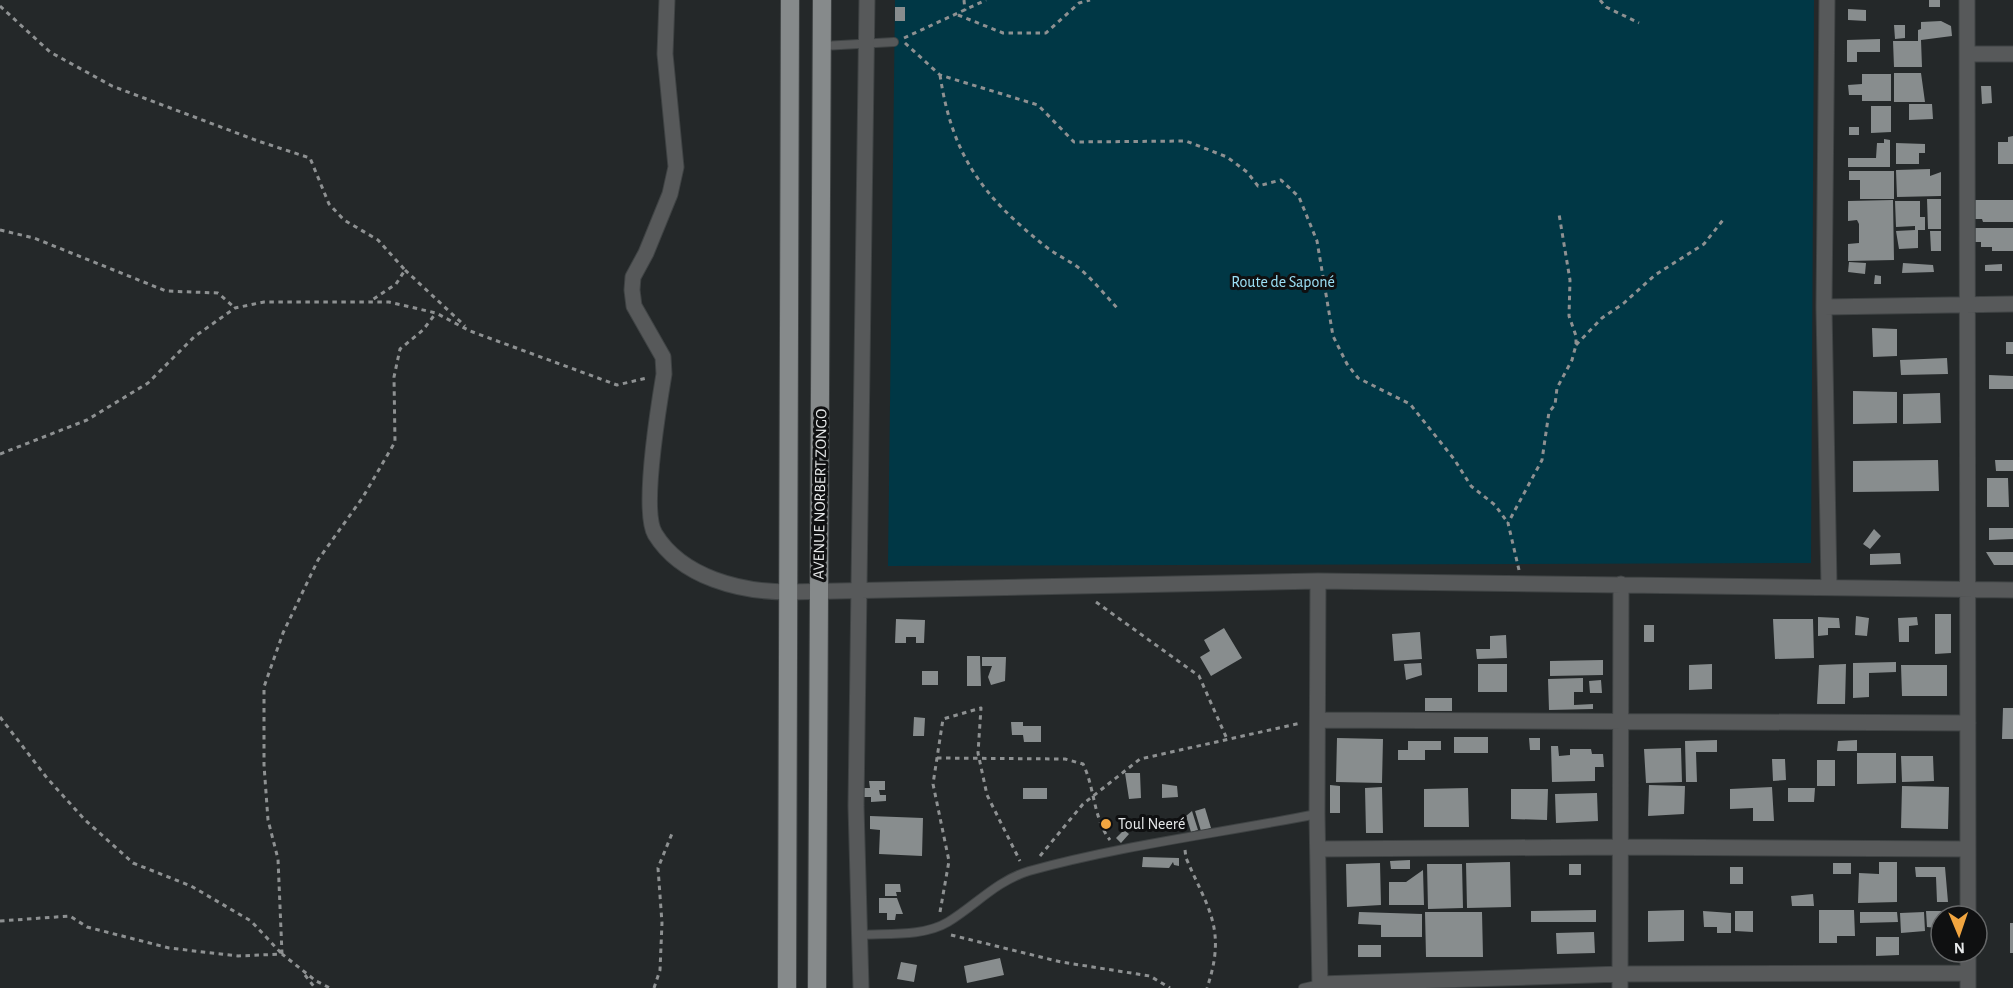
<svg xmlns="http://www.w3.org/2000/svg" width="2013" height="988" viewBox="0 0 2013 988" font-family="'Alegreya Sans',sans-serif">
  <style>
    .green { fill: #003745 }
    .building { fill: #888d8e }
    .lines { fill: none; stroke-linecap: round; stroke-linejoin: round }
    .service-casing { stroke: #3f4344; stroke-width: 10 }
    .minor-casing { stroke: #3f4344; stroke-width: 17 }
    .primary-casing { stroke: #3f4344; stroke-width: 20 }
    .path { stroke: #8e9192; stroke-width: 3; stroke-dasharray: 4.5 4.5; stroke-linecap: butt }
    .service { stroke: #57595a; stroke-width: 8 }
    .minor { stroke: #57595a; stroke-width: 15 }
    .primary { stroke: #868a8b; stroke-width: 18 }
    .poi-dot { fill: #f1a540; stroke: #0f1011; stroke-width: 2 }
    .labels { text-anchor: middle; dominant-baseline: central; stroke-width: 6; stroke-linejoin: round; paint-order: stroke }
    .park-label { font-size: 16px; fill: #9ce0f6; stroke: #0f1011 }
    .street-label { font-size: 16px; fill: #e7e9ea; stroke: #0f1011 }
    .poi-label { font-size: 16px; fill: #e7e9ea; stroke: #0f1011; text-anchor: start }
  </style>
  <rect width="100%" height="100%" fill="#242829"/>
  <path class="green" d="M895 0H1814L1811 563 888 566Z"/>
  <path class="building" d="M1929 0H1940V7H1929Z
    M895 7H905V21H895Z
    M1848 9 1866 10V21L1848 20Z
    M1941 21 1951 26 1952 36 1921 40 1922 67H1894L1893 41H1918V30L1921 29V22Z
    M1894 25H1905V38L1895 39Z
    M1880 39V52H1857V62H1847V40Z
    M1894 73H1921L1925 102H1894Z
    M1862 74H1891V101H1862V95H1849L1848 85 1862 84Z
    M1981 86H1991L1992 103 1982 104Z
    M1909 104H1932L1933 119 1909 120Z
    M1871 106H1891V132L1871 133Z
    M1849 127H1859V135H1849Z
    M2013 136V164H1998V142H2008V137Z
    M1884 139 1890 140V167H1848V158H1876L1877 143H1884Z
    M1896 143 1925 144V153H1919V164H1896Z
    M1930 169V176L1941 172V196L1897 197 1896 170Z
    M1849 171H1894V199H1860V180H1849Z
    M1927 199H1941V229H1928Z
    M1893 200 1894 260 1848 261V244L1859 243V224L1857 220 1848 221V201Z
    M1975 200H2013V222H1983L1982 219H1975Z
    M1895 201H1920V217H1925V230H1918V248L1899 249 1896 231 1915 230V226L1896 227Z
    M1972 228H2013V251H1992V247H1981V242H1972Z
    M1930 231H1941V251H1931Z
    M1849 262 1866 263 1865 274 1848 272Z
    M1903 263 1933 265 1934 272 1902 273Z
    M2002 264V271H1985V265Z
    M1875 275 1881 276V284H1874Z
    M1872 328 1897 329V356L1873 357Z
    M2006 342H2013V354H2006Z
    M1947 358 1948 374 1901 375 1900 360Z
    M1989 375 2013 376V389H1989Z
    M1853 391 1897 392V423L1853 424Z
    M1940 393 1941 423 1903 424V394Z
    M1938 460 1939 491 1853 492V461Z
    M1995 460H2013V471H1996Z
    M1987 478H2008L2009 507H1987Z
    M1989 528H2013V539L1989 540Z
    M1874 529 1881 536 1870 549 1863 544Z
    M1986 552H2013V565H1994Z
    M1900 553 1901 564 1870 565V554Z
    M1935 614H1951V653L1935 654Z
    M1856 616 1869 618 1867 636 1855 635Z
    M1818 617 1839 618 1840 628H1828V635L1818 636Z
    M1917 617 1918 625 1909 626V642H1899L1898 618Z
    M896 619 925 620 924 643H916V637H906V643H895Z
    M1773 619H1813L1814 658 1775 659Z
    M1644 625H1654V642H1644Z
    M1224 628 1242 658 1211 676 1200 657 1210 651 1204 640Z
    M1420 632 1422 659 1394 661 1392 634Z
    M1506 635 1507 658 1477 659 1476 649H1490V636Z
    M967 656H980L981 686H967Z
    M982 657H1006L1005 681 991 685 988 677 992 666H982Z
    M1603 660V675L1550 676V661Z
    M1896 662V672L1869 673V697L1853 698V663Z
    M1421 663 1422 675 1406 680 1404 664Z
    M1478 664H1507V692H1478Z
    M1712 664V689L1689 690V665Z
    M1846 664 1845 704H1817L1819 665Z
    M1901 665H1947V696H1902Z
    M922 671H938V685H922Z
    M1583 678V692H1574V705L1593 704V709L1549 710 1548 679Z
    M1601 680 1602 693H1590L1589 681Z
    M1425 698H1452V711H1425Z
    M2003 708H2013V739H2002Z
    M914 717 925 718 924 736H913Z
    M1011 722H1023V726H1041V742H1024L1023 735H1012Z
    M1454 737H1488V753H1454Z
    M1337 738 1383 739 1382 783 1336 782Z
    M1529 738H1540V750H1530Z
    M1717 740V752H1696L1697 782H1686L1685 741Z
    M1857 740V751H1837L1838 741Z
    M1408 741H1441V750H1425V760H1398V750H1408Z
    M1551 746H1558L1559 756 1570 755V749H1591L1592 754H1603L1604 767H1595V781L1552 782Z
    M1681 748 1682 782 1646 783 1644 749Z
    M1857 753H1896V783L1857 784Z
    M1901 756H1933L1934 781 1902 782Z
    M1772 759H1785L1786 780 1773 781Z
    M1817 760H1835V786H1817Z
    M1125 773H1140L1141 798 1129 799Z
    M869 781H885V790H879L880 795H886V801L871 802V797H864V788H870Z
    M1162 784 1177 786 1178 797 1162 798Z
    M1330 785 1340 786V813H1330Z
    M1649 785 1685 786 1684 814 1648 816Z
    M1902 786 1949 787 1948 829 1901 828Z
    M1382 787 1383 833H1366L1365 788Z
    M1772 787 1774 821H1753V808L1730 809V789Z
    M1023 788H1047V799H1023Z
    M1468 788 1469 827H1424V789Z
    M1788 788H1815L1814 802H1788Z
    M1511 789H1548L1547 820 1511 819Z
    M1597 793 1598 821 1556 823 1555 794Z
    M1205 808 1211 828 1201 831 1195 811Z
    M1192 811 1198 830 1191 832 1186 816Z
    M870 816 923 818 922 856 879 854 880 830 870 829Z
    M1124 830 1129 834 1121 843 1116 838Z
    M1143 857 1179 858V866L1174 865 1173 862 1169 868 1142 867Z
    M1410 860V869H1391L1390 861Z
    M1510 862 1511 907 1467 908 1466 863Z
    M1879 862H1897V902L1858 903 1859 873 1879 874Z
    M1380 863 1381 905 1347 907 1346 864Z
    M1833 863H1851V874H1833Z
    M1427 864H1462L1463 908 1428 909Z
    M1569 864H1581V875H1569Z
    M1730 867H1743V884H1730Z
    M1915 867H1945L1948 902H1937L1936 877H1916Z
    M1423 870 1424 905H1389V882H1406Z
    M885 884H900L901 892H896L897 896H885Z
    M1813 894 1814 906H1792L1791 896Z
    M879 898H897L903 914H896L895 920H887V913H879Z
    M1596 910V922H1531V911Z
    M1684 910V941L1648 942V911Z
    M1819 910H1854L1855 936H1837V943H1819Z
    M1703 911 1731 913V933H1717V927H1704Z
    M1735 911H1753V932L1735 931Z
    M1926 911H1955V916H1941V947L1938 946 1937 928 1927 927Z
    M1359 912 1422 914V937H1381V925L1358 924Z
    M1425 912H1482L1483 957H1426Z
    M1860 912H1897L1898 922 1860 923Z
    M1924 912 1925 931 1901 933 1900 913Z
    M2010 923H2013V953H2010Z
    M1594 932 1595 953 1557 954 1556 933Z
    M1876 937H1899V955L1876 956Z
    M1358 945H1381V957H1358Z
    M1000 958 1004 975 967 983 964 966Z
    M901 962 917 965 914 982 897 979Z"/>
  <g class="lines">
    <defs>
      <path id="service" d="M823 46 894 42
        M858 935C887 933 923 937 948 922 976 905 996 881 1029 871 1123 845 1221 833 1317 814
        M1303 988 1320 984"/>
      <path id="minor" d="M667 0 665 54 676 167 670 194 646 253 633 277 632 290 634 306 663 357 664 374C659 404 641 511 655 534 682 578 741 592 789 592L1318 581 2013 590
        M1827 0 1824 307 1829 586
        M1967 0 1968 916
        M1967 54H2013
        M1824 307 2013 304
        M1318 581 1317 814 1320 988
        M1318 720 1968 723
        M1319 849 1620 847 1968 849
        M1320 984 1620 974 1968 973
        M861 988 856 806 867 0
        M1620 988 1621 584
        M1968 988V952"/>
      <path id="primary" d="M787 988 790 0
        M817 988 822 0"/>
    </defs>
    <use href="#service" class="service-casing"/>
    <use href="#minor" class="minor-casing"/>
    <use href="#primary" class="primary-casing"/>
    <path class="path" d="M964 0 965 11
      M1600 0 1606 7 1639 23
      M0 6 50 52 112 86 258 141 310 158 329 204 344 220 378 240 405 270 396 284 369 302
      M958 15 1003 33H1046L1079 3 1090 0
      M904 38 986 0
      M905 43 940 75 1038 105 1074 142 1186 141 1227 157 1247 172 1258 186 1281 180 1299 197 1317 241 1333 336 1347 364 1358 378 1410 404 1454 459 1471 486 1495 505 1508 523
      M940 75C952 155 982 196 1045 246 1056 255 1069 260 1080 269 1094 281 1106 296 1118 309
      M0 230 34 238 166 291 218 293 235 308
      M405 270 465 326
      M1576 345 1602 318 1624 303 1655 275 1704 244 1723 220
      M0 454 87 420 148 383 194 337 235 308 264 302H389L436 313 470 331 617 385 647 378
      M1519 570 1508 523 1542 460 1549 412 1555 405 1557 388 1572 360 1576 345V336L1569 316 1570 280 1559 214
      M1096 602 1199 676 1227 739
      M0 717 47 778 85 820 133 863 191 886 251 921 282 954
      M937 758 1065 759 1083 764C1095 788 1093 818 1110 840
      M1185 850 1186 858C1208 909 1227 929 1207 988
      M1040 856 1083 804 1140 759 1301 723
      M940 912 949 861 933 784 943 719 981 708 978 753 987 795 1020 861
      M0 921 70 916 87 927 169 948 238 956 282 954 316 981 330 988
      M951 935 1061 962 1150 976 1170 988
      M282 954 278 859 268 820 264 765V687L283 633 318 560 363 497 395 442 394 377 400 349 423 330 436 313
      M305 975 315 988
      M654 988 660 970 662 923 658 868 673 831"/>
    <use href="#service" class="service"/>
    <use href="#minor" class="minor"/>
    <use href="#primary" class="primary"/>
  </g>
  <circle class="poi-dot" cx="1106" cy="824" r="6"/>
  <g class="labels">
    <g class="park-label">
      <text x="1283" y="282">Route de Saponé</text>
    </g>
    <g class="street-label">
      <text transform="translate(820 494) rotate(-89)">AVENUE NORBERT ZONGO</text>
    </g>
    <g class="poi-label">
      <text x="1118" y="824">Toul Neeré</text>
    </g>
  </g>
  <g transform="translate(1959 934) rotate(178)"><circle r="28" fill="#0f1011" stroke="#656768" stroke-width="1.5"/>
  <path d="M0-4.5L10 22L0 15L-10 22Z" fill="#f1a540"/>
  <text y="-9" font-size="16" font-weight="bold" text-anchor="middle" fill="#e7e9ea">N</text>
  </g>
</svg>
